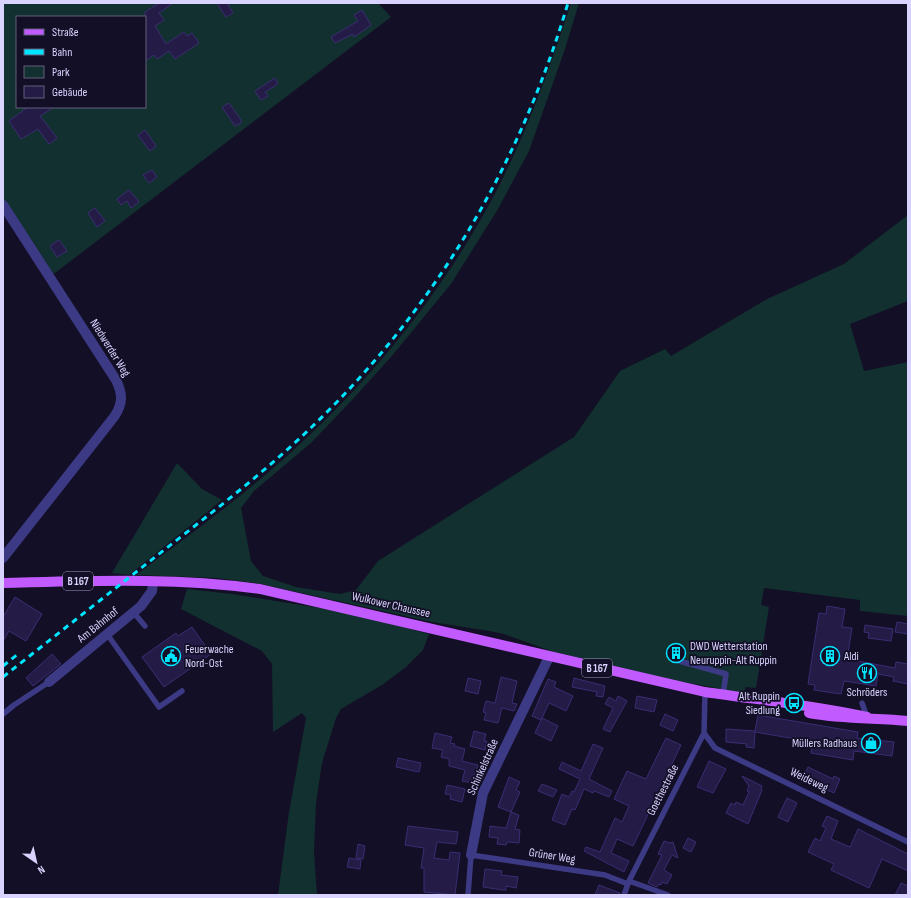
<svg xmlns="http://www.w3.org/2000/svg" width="911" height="898" viewBox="0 0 911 898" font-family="'Sofia Sans Condensed',sans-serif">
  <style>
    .green { fill: #12302f; fill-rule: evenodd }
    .building { fill: #241b47; stroke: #3b2d73 }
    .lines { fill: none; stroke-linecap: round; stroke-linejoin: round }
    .service { stroke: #3d3a85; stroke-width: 5.5 }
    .minor { stroke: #3d3a85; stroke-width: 10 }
    .primary { stroke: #c25bff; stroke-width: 10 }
    .rail { stroke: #00e5ff; stroke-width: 3; stroke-dasharray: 6 5; stroke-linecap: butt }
    .labels { text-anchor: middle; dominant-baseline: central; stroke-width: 3.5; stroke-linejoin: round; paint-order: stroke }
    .shield { fill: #130f26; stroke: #9e99be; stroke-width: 1 }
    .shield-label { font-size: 11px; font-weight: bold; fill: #d9d4ff }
    .street-label { font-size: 12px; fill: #d9d4ff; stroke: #130f26 }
    .poi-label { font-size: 12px; fill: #d9d4ff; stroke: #130f26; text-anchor: start }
  </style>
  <rect width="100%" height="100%" fill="#130f26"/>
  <path class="green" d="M3 3H378L391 17 51 276 3 203ZM17 17H145V107H17Z
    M571 3H579L565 49 529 151 498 209 451 284 391 357 352 400 311 443 254 491 241 508 251 561 263 576 296 587 340 594 356 590 378 561 574 437 620 371 665 349 671 356 767 299 844 264 908 215V301L850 324 864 371 908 362V616L860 611V600L764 588 761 605 769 607 756 688 746 687 743 693 651 676 551 651 504 634 489 631 432 622 261 584 217 578 136 575C192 533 249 492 300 444 389 362 468 259 517 148 538 101 555 52 571 3Z
    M177 463 202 489 222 500 129 575 112 573Z
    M187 589 232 594 345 612 429 634 423 650 406 667 382 685 341 709 336 718 322 763 316 803 314 852 317 895H278L289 812 306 718 302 713 273 732 272 664 262 651 181 609Z"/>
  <path class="building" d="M159 3H173L159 13 164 20 155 26 166 44 184 32 187 36 192 33 199 43 175 59 169 51 157 59 154 55 145 61V12Z
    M217 3H227L233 13 226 17Z
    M362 10 371 25 354 37 353 34 335 43 331 37 358 21 354 15Z
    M275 78 278 84 265 92 268 96 261 100 255 91Z
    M229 103 241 120V123L235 126 222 107Z
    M28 107H54L40 116 57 138 49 144 38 129 21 139 9 121Z
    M145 130 156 146 150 151 138 135Z
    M152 170 157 177 149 183 143 175Z
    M129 190 139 202 131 208 127 201 121 205 117 199Z
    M95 208 105 221 97 227 88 213Z
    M59 240 67 251 57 257 50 246Z
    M15 597 42 614 26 641 9 631 3 641V617Z
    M827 606 845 609 842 627 852 628 847 659 895 668 896 662 908 664V684L893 681 894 677 878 674 876 686 844 681 841 694 814 690 815 685 808 684 819 613 826 614Z
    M897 622 908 624V634L895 632Z
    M865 625 893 629 891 641 868 638 869 633 864 632Z
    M192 627 211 654 164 687 142 657 176 633 178 636Z
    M52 654 61 664 33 686 26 678Z
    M501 677 517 681 512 703 517 704 514 711 502 708 498 723 484 720 486 713 483 712 486 701 495 703Z
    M468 678 481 681 478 694 465 691Z
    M574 678 605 686 603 697 596 696 597 692 572 687Z
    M548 679 556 682 554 687 573 696 566 711 549 703 541 720 532 716Z
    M618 696 627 701 610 732 603 729 613 708 605 704 609 697 616 701Z
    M637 696 657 700 654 712 635 708Z
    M665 714 678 720 673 731 660 725Z
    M758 715 858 732 857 738 894 742 892 756 854 751 853 760 811 753 813 742 755 732 754 748 746 747 747 744 726 742V729L755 731Z
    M542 718 558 726 551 741 535 733Z
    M474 731 486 734 484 741H487L485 750 470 746Z
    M435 733 452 737 450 743 455 744 454 746 465 749 462 761 478 765 473 783 462 781 465 770 449 766V759L441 757 443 750 432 748Z
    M666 738 681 745 658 793 661 795 656 805 653 804 633 846 617 839 611 853 629 861 624 872 584 851 586 847 600 852 615 818 622 822 629 806 614 799 627 771 646 779Z
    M593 744 603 748 589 779 612 791 609 797 594 791 593 793 584 789 575 810 572 809 565 825 552 820 562 794 569 797 572 791 574 792 580 779 559 769 562 762 581 771Z
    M398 758 421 763 419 772 396 767Z
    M709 761 726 769 713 793 697 787Z
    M808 767 833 779 834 776 840 779 834 793 802 779Z
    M742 776 762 786 761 789 762 790 748 824 726 813 731 803 735 805 736 802 743 805 749 792 747 791 749 786Z
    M509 777 520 782 516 790 520 792 511 812 498 807Z
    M542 784 557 790 553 797 538 791Z
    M447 785 465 789 462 802 450 799 451 795 445 794Z
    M787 798 797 803 788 822 778 817Z
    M511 812 519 815 515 829 520 830 519 843 507 842 506 845 497 844 498 838 489 837 490 826 506 828Z
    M827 816 838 821 831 839 850 847 858 829 908 854V871L882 859 869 888 831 870 834 864 808 852 815 838 820 841 826 828 822 826Z
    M408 826 458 832 456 844 437 842 434 858 449 860 450 852 460 853 455 895 424 892V868H421L424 848 405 845Z
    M688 838 696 842 691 852 683 848Z
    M664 841 670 843 673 842 678 858 672 855 664 870 672 875 667 884 662 882 661 885 659 884 657 887 648 883 662 855 658 854Z
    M358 844 365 846 363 859 356 858Z
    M349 858 361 860 360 869 347 867Z
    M485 869 502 871 501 875 518 877 516 888 506 886V890H503L483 887Z
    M901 883 908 886V895H895Z
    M599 885 620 893V895H595Z"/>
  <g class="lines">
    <path class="service" d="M134 613 145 626
      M107 634 159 707 182 691
      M672 659 726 674 723 695
      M862 703 867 717
      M3 714 14 705 49 682
      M704 733 715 748 908 842
      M629 881 668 895
      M468 895 471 855 605 875 628 884
      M624 895 629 881 704 733 705 692"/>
    <path class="minor" d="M3 205 116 380C123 394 123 404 114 417L3 558
      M49 682 141 606 152 591 153 582
      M471 855 483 793 549 657"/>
    <path class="primary" d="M3 583C88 581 175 577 260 589L705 692C759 700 813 705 867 717
      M809 713C842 719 875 718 908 721"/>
    <path class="rail" d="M3 666 18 654
      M3 677C60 632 117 587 173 543 228 500 282 458 331 408 443 295 523 155 568 3"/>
  </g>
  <defs>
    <symbol id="building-ring" viewBox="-11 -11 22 22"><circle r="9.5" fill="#130f26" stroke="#00e5ff" stroke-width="1.5"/><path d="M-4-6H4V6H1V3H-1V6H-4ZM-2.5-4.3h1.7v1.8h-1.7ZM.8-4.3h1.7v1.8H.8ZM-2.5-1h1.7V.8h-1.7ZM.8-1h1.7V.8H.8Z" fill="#00e5ff"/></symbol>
    <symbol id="civic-ring" viewBox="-11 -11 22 22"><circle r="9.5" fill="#130f26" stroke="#00e5ff" stroke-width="1.5"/><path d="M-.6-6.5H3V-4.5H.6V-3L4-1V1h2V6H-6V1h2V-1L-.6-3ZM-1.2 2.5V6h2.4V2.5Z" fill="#00e5ff"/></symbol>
    <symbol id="restaurant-ring" viewBox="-11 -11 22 22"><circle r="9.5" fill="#130f26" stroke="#00e5ff" stroke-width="1.5"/><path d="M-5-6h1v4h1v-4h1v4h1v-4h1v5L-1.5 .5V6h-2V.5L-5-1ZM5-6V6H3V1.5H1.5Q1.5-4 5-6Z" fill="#00e5ff"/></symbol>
    <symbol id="bus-ring" viewBox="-11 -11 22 22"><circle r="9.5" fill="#130f26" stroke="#00e5ff" stroke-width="1.5"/><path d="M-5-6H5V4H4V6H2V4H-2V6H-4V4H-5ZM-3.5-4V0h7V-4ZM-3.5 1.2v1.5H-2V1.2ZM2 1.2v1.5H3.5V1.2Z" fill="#00e5ff"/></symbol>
    <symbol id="shop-ring" viewBox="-11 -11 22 22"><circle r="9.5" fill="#130f26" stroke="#00e5ff" stroke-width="1.5"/><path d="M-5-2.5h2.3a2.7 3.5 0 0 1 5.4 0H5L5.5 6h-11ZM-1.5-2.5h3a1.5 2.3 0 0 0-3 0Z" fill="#00e5ff"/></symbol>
  </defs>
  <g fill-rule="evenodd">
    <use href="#building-ring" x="665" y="642" width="22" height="22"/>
    <use href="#civic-ring" x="160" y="645" width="22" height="22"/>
    <use href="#building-ring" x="819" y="645" width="22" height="22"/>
    <use href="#restaurant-ring" x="856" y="662" width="22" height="22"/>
    <use href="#bus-ring" x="783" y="692" width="22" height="22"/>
    <use href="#shop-ring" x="860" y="732" width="22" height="22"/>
  </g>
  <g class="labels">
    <g class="shield">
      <rect x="63" y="572" width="30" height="18" rx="3"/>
      <rect x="582" y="659" width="30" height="18" rx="3"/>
    </g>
    <g class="shield-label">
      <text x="78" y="581">B 167</text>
      <text x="597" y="668">B 167</text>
    </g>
    <g class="street-label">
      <text transform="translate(110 348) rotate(58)">Niedwerder Weg</text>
      <text transform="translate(391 605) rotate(13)">Wulkower Chaussee</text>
      <text transform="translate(98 625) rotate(-39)">Am Bahnhof</text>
      <text transform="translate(483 767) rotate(-66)">Schinkelstraße</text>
      <text transform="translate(809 780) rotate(26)">Weideweg</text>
      <text transform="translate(663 790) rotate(-63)">Goethestraße</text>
      <text transform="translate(552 856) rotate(9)">Grüner Weg</text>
    </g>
    <g class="poi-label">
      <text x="690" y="646">DWD Wetterstation<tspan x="690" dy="14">Neuruppin-Alt Ruppin</tspan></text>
      <text x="185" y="649">Feuerwache<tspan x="185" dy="14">Nord-Ost</tspan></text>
      <text x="844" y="656">Aldi</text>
      <text x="867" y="692" text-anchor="middle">Schröders</text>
      <text x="780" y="696" text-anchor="end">Alt Ruppin<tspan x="780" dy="14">Siedlung</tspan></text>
      <text x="857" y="743" text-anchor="end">Müllers Radhaus</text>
    </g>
  </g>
  <rect width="911" height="898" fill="none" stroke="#d9d4ff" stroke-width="8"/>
  <rect x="16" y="16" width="130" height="92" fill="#130f26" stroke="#625e7d"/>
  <rect x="24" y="29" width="20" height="6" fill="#c25bff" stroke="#625e7d"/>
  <text x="52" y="36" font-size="12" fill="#d9d4ff">Straße</text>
  <rect x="24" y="49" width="20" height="6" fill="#00e5ff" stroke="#625e7d"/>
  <text x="52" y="56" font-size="12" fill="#d9d4ff">Bahn</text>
  <rect x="24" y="66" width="20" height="12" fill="#12302f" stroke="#625e7d"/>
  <text x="52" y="76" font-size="12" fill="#d9d4ff">Park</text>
  <rect x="24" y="86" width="20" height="12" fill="#241b47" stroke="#625e7d"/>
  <text x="52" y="96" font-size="12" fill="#d9d4ff">Gebäude</text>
  <g transform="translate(36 862) rotate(146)" stroke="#130f26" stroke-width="3" paint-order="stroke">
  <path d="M0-3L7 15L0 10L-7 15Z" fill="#d9d4ff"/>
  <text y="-6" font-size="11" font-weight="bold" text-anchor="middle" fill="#d9d4ff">N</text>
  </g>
</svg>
